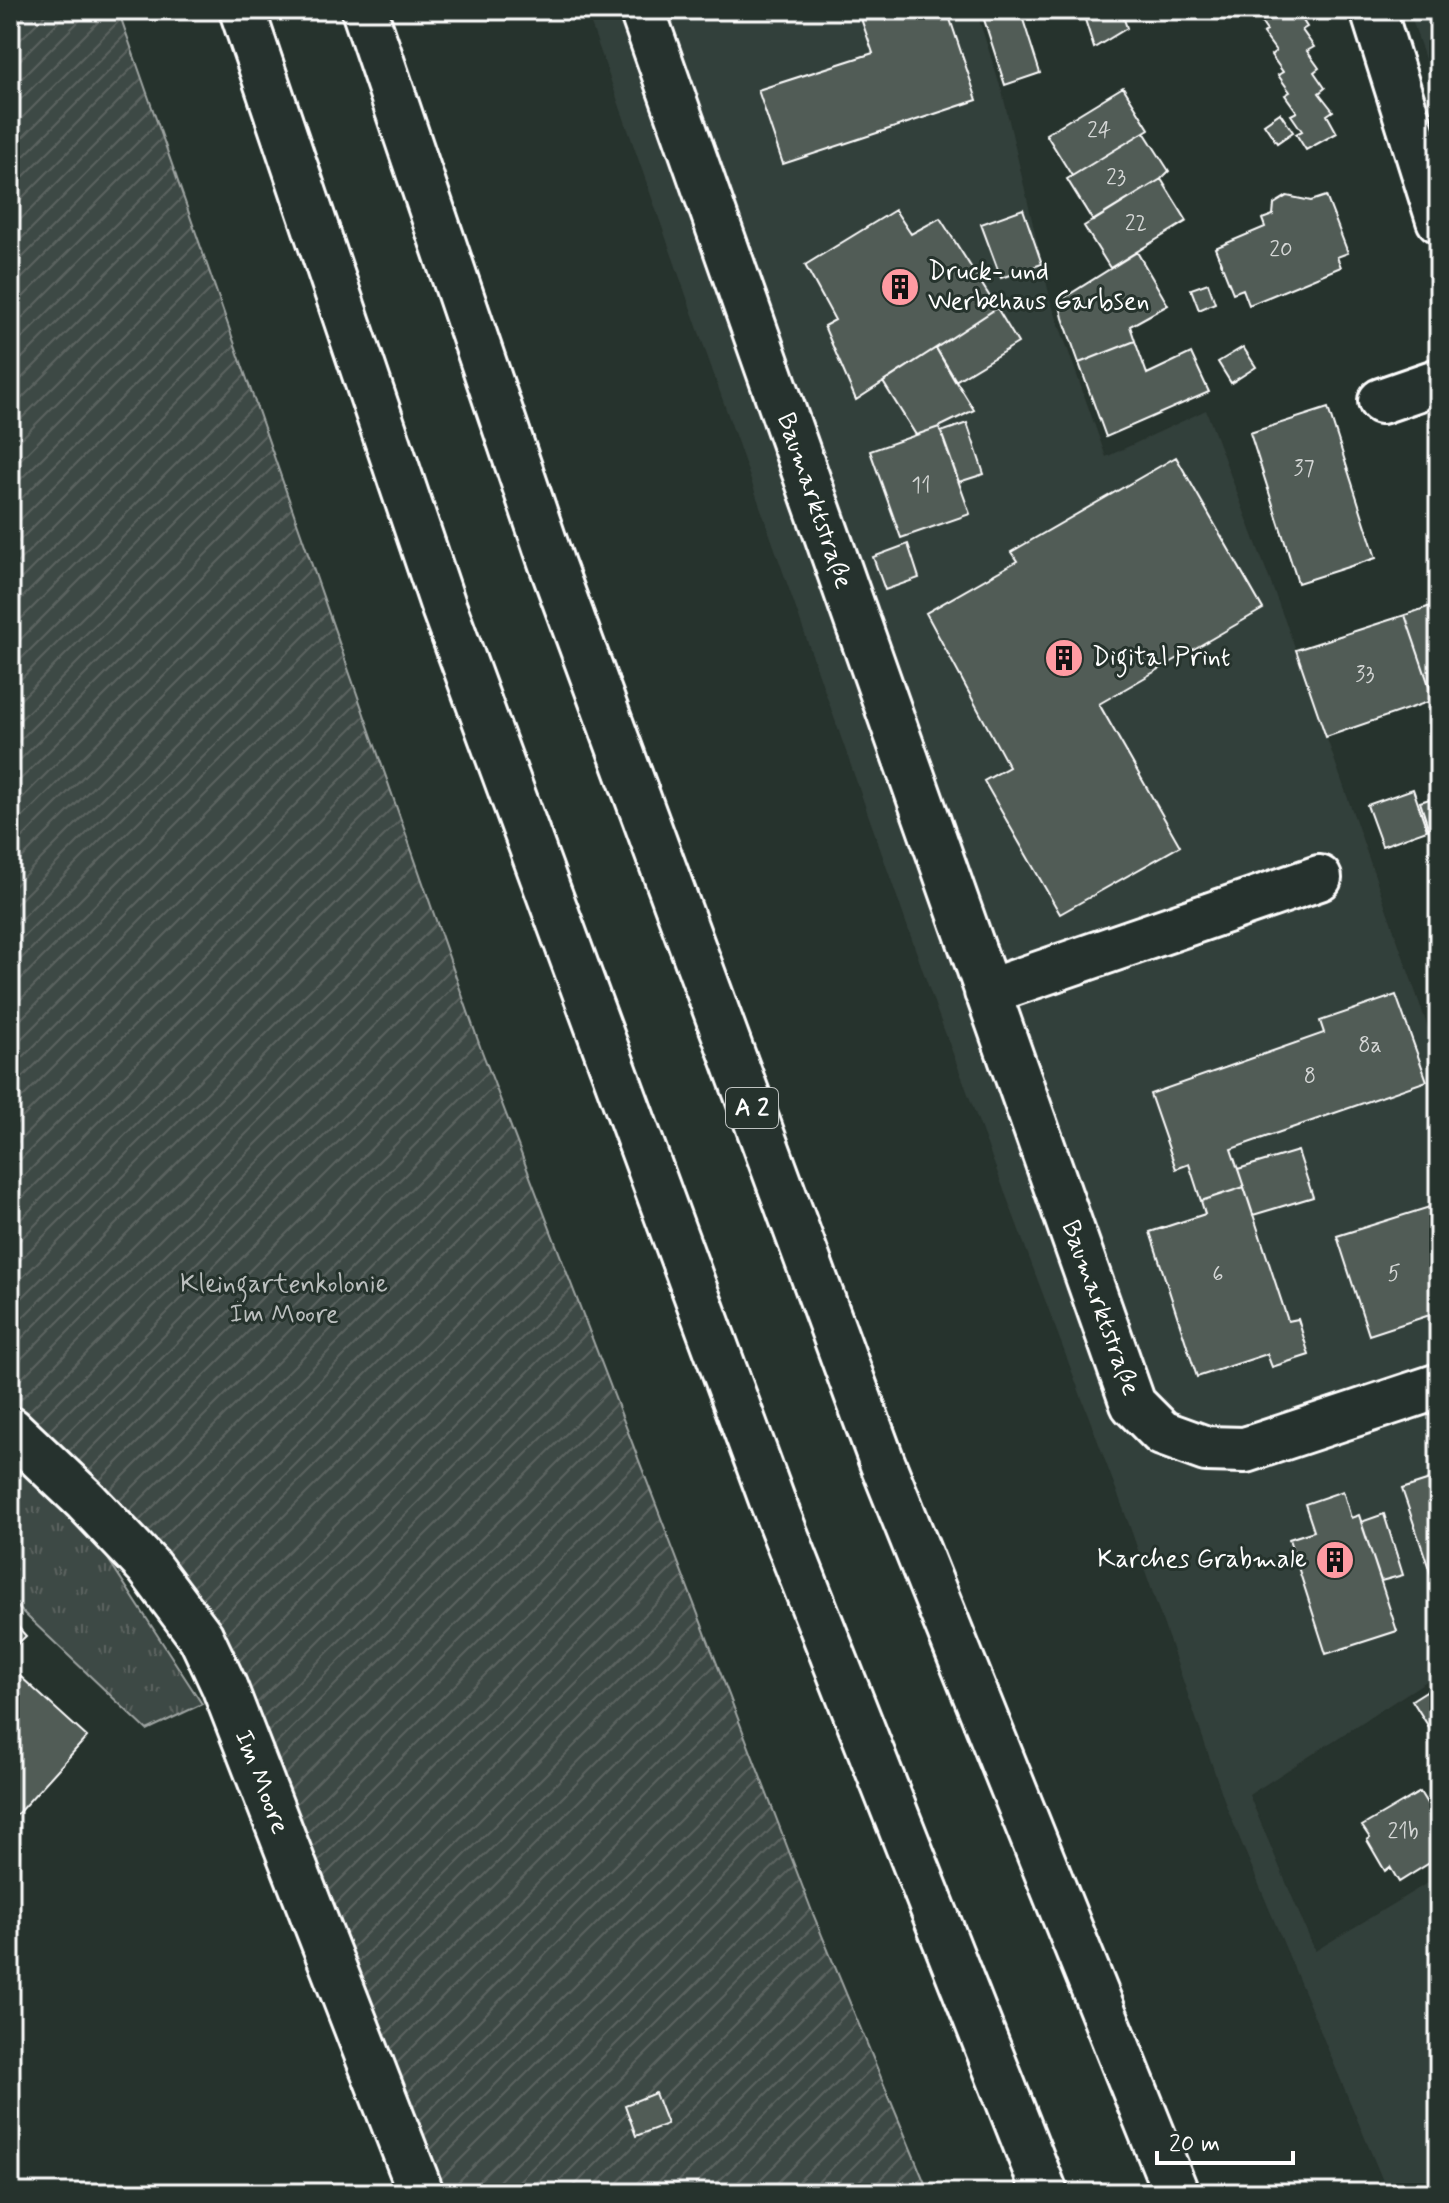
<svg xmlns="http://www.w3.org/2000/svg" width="1449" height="2203" viewBox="0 0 1449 2203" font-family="Mynerve,sans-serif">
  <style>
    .built { fill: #333f3a }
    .grass { fill: url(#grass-tufts); stroke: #9ea4a2; stroke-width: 2 }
    .garden { fill: url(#garden-furrows); stroke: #9ea4a2; stroke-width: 2 }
    .building { fill: #515c57; stroke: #fff; stroke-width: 2 }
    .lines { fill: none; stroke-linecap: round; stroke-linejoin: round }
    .minor-casing { stroke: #fff; stroke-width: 50 }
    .highway-casing { stroke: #fff; stroke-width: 50 }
    .minor { stroke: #26332d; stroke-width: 44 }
    .highway { stroke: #26332d; stroke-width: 44 }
    .labels { text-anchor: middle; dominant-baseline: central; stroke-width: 6; stroke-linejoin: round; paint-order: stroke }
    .number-label { font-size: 22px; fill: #d4d6d5 }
    .shield { fill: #26332d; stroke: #bec2c0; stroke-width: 2 }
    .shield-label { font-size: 24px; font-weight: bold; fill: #fff }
    .poi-label { font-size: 26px; fill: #fff; stroke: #26332d; text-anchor: start }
    .street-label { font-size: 26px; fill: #fff; stroke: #26332d }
    .park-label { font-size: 26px; fill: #bbbfbe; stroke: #26332d }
  </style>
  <defs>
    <pattern id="grass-tufts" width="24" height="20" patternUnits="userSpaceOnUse" patternTransform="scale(2)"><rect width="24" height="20" fill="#3e4944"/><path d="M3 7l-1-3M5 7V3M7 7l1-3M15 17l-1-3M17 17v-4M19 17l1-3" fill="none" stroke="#5b6460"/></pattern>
    <pattern id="garden-furrows" width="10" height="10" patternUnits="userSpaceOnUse" patternTransform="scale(2)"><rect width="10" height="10" fill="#3e4944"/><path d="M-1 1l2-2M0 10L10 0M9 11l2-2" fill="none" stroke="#5b6460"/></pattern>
  </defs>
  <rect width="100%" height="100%" fill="#26332d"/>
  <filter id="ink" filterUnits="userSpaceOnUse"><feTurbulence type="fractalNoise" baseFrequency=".0125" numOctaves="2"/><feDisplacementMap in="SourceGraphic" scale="16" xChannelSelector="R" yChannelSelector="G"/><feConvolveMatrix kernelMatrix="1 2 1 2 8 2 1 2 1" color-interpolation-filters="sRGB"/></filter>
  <g filter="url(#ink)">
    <path class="built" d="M586 10H976L1003 95 1051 302 1106 457 1206 410 1296 650 1439 1059V1673L1249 1795 1315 1951 1439 1876V2193H1388L1227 1808 1130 1527 937 1011Z
      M1409 10H1439V102Z"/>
    <path class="grass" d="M10 1448 77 1511 202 1704 147 1730 10 1600Z"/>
    <path class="garden" d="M10 10H118L481 1049 813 1914 929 2193H439L222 1625 10 1416Z"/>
    <path class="building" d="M858 10H947L977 100 783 164 758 90 873 53Z
      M981 10H1020L1040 73 1005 85Z
      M1082 10H1121L1127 28 1094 48Z
      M1259 10H1296L1307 27 1302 30 1314 47 1307 51 1319 68 1314 72 1325 88 1319 93 1333 111 1327 115 1337 133 1306 150 1296 134 1302 131 1291 115 1297 112 1285 95 1290 92 1278 75 1283 72 1271 55 1276 51 1263 33 1267 31 1255 13Z
      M1123 87 1149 129 1072 176 1046 134Z
      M1280 113 1293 132 1277 143 1264 124Z
      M1144 132 1169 171 1161 179 1093 221 1067 179Z
      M1161 179 1187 221 1110 268 1084 226Z
      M1287 196 1311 201 1326 196 1348 253 1337 257 1341 267 1249 305 1243 289 1233 293 1215 248 1265 227 1262 219 1273 215 1274 204Z
      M1023 209 1042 264 1001 278 981 224Z
      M895 210 911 234 940 218 997 308 856 400 824 326 835 320 805 265Z
      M1137 252 1168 305 1130 326 1135 341 1079 363 1063 318 1059 301Z
      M1208 283 1215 303 1199 310 1191 289Z
      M997 308 1018 343 955 381 936 348Z
      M1135 341 1147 374 1191 353 1209 392 1106 437 1079 363Z
      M1243 347 1256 367 1231 383 1218 362Z
      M936 348 974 410 939 427 916 435 883 382Z
      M1328 408 1376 558 1298 583 1250 433Z
      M967 423 984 474 959 482 941 432Z
      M939 427 970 514 901 538 870 451Z
      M1176 457 1263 609 1099 704 1180 846 1060 914 984 781 1009 767 926 613 1017 561 1011 552Z
      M908 544 919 578 885 590 873 557Z
      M1439 603V698L1434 700 1405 615Z
      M1405 615 1434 700 1326 737 1296 650Z
      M1413 789 1427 830 1382 846 1367 805Z
      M1439 796V860L1420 802Z
      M1396 995 1427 1081 1231 1149 1244 1187 1201 1201 1189 1164 1176 1169 1150 1094 1324 1033 1320 1021Z
      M1298 1151 1313 1197 1253 1215 1238 1169Z
      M1244 1187 1288 1321 1298 1319 1309 1355 1272 1367 1267 1354 1197 1377 1150 1232 1205 1214 1201 1201Z
      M1439 1204V1312L1369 1335 1337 1236Z
      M1439 1477V1598L1402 1489Z
      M1343 1491 1351 1518 1359 1515 1397 1631 1326 1654 1289 1539 1314 1531 1305 1504Z
      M1384 1514 1403 1575 1381 1581 1361 1522Z
      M10 1618 26 1636 10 1651Z
      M10 1667 87 1737 10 1822Z
      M1439 1683V1743L1412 1700Z
      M1420 1792 1439 1823V1857L1399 1882 1390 1867 1385 1871 1367 1840 1370 1838 1362 1826Z
      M655 2093 667 2124 636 2136 625 2105Z"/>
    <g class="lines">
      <defs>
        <path id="minor" d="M642 10 1133 1404 1162 1433 1206 1449 1245 1450 1439 1386
          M1373 10 1439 220
          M1381 401 1439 381
          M987 992 1319 878
          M10 1429 85 1500 148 1566 201 1637 224 1686 421 2193"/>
        <path id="highway" d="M242 10 444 608 773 1503 1045 2193
          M364 10 551 562 882 1462 1176 2193"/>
      </defs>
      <use href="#minor" class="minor-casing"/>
      <use href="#highway" class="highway-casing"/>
      <use href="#minor" class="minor"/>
      <use href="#highway" class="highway"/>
    </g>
  </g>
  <defs>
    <symbol id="building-disc" viewBox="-11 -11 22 22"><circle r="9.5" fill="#ff9aa2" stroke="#26332d"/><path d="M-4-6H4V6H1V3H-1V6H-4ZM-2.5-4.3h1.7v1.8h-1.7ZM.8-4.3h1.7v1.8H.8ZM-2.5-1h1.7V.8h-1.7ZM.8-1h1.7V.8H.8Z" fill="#111"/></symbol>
  </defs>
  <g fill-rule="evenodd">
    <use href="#building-disc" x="878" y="265" width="44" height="44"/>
    <use href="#building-disc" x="1042" y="636" width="44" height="44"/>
    <use href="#building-disc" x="1313" y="1538" width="44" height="44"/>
  </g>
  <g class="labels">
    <g class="number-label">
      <text x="1099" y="131">24</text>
      <text x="1116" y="178">23</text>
      <text x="1136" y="224">22</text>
      <text x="1281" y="250">20</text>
      <text x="1304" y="469">37</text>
      <text x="921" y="486">11</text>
      <text x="1365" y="675">33</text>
      <text x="1370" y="1046">8a</text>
      <text x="1310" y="1077">8</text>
      <text x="1394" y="1274">5</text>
      <text x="1218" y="1275">6</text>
      <text x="1403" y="1832">21b</text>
    </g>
    <rect class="shield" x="726" y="1088" width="52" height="40" rx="6"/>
    <g class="shield-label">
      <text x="752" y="1108">A 2</text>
    </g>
    <g class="poi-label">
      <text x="928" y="272">Druck- und<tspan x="928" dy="30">Werbehaus Garbsen</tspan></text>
      <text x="1092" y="658">Digital Print</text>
      <text x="1307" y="1560" text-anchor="end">Karches Grabmale</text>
    </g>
    <g class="street-label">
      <text transform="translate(814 501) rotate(71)">Baumarktstraße</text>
      <text transform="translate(1100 1308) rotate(70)">Baumarktstraße</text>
      <text transform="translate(261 1782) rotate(69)">Im Moore</text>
    </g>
    <g class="park-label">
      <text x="284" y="1285">Kleingartenkolonie<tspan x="284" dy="30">Im Moore</tspan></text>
    </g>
  </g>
  <rect width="1449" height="2203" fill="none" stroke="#26332d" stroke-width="40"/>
  <rect x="20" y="20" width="1409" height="2163" fill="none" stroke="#fff" stroke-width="3" filter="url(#ink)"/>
  <path d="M1157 2151v12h136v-12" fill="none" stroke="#ffffff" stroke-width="4"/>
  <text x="1169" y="2151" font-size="24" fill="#ffffff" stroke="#26332d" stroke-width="6" paint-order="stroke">20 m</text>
</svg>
